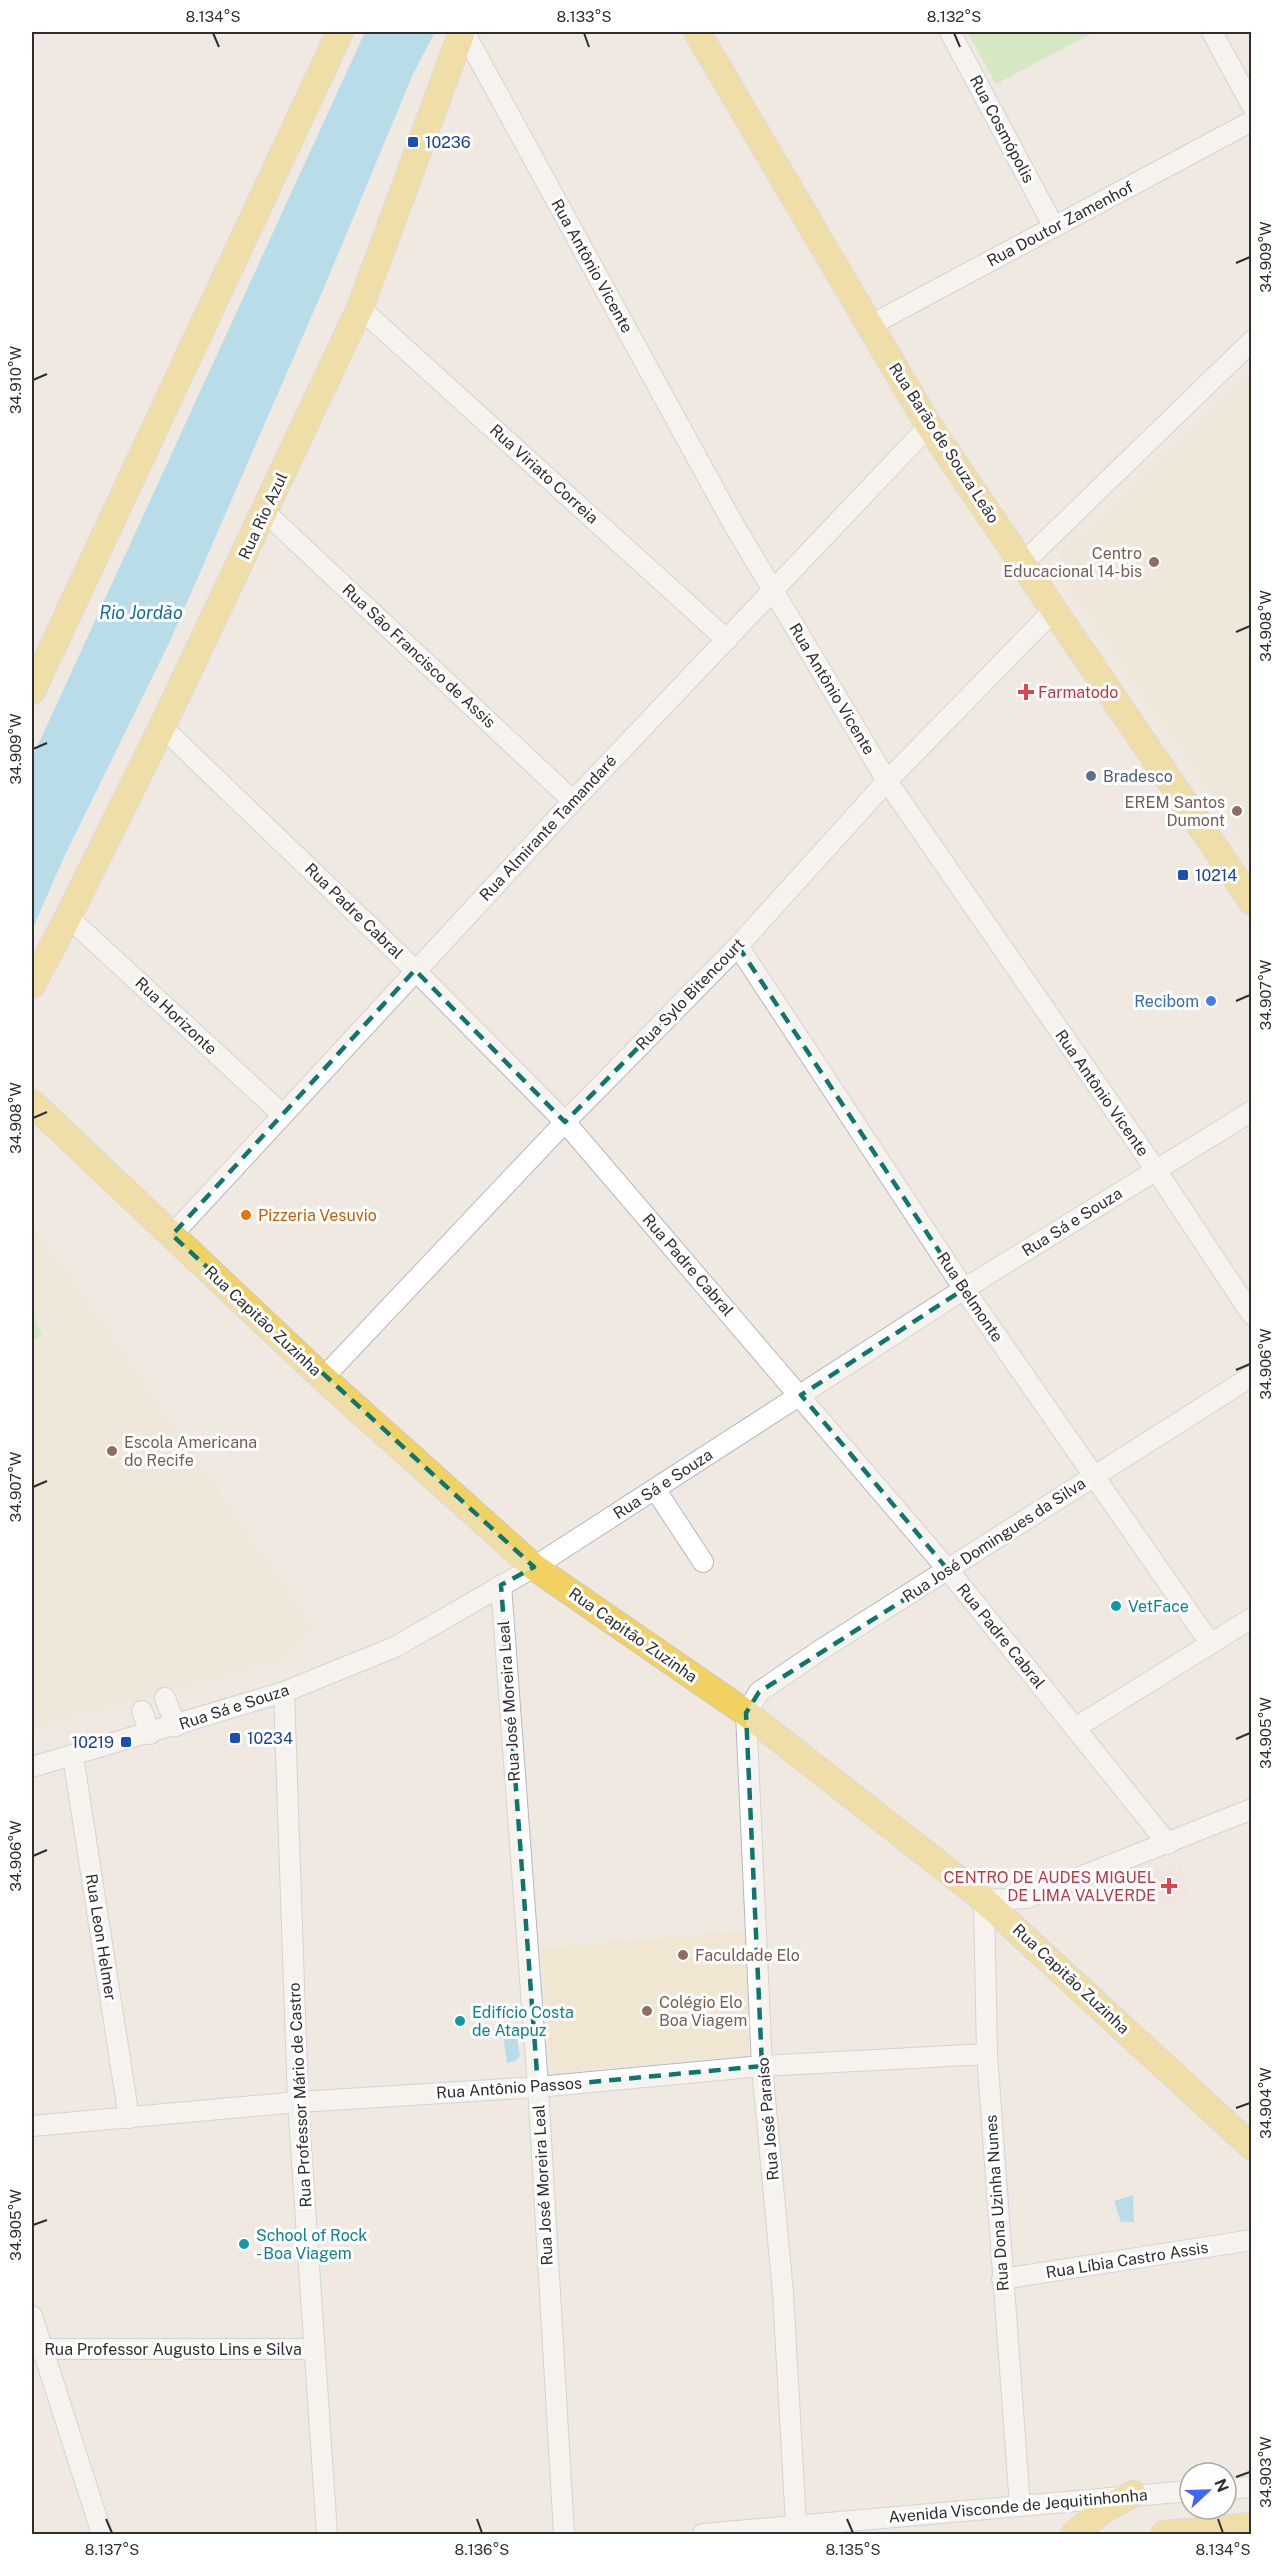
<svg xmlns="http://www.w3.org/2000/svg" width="1283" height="2566" viewBox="0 0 1283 2566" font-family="'Public Sans',sans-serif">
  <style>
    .education { fill: #f0e6d1 }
    .medical { fill: #f5dfe0 }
    .green { fill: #b6e59e }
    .water { fill: #75cff0 }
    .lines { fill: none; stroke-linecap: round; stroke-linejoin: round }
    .minor-casing { stroke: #b4b7c1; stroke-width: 22 }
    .major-casing { stroke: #c9c9c9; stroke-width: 28 }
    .minor { stroke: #fff; stroke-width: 20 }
    .major { stroke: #f2d163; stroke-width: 26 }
    .marked { fill: none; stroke: #0f766e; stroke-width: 4.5; stroke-dasharray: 12 8; stroke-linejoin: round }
    .ticks { fill: none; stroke: #2e2e2e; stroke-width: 2 }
    .transit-dot { fill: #1a4fb4; stroke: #fff; stroke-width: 2 }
    .education-dot { fill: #8d6e63; stroke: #fff; stroke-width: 2 }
    .health-dot { fill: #e0444e; stroke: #fff; stroke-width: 2 }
    .service-dot { fill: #5c6f8a; stroke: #fff; stroke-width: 2 }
    .shop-dot { fill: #3f7fe0; stroke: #fff; stroke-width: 2 }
    .food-dot { fill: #e8710a; stroke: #fff; stroke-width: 2 }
    .culture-dot { fill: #0f9aa8; stroke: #fff; stroke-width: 2 }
    .labels { text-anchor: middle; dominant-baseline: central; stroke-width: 6; stroke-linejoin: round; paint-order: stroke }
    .street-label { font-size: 16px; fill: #2e2e2e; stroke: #fff }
    .transit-label { font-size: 16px; fill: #164399; stroke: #fff; text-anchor: start }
    .education-label { font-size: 16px; fill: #785e54; stroke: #fff; text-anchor: start }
    .health-label { font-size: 16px; fill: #be3a42; stroke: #fff; text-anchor: start }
    .service-label { font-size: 16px; fill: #4e5e75; stroke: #fff; text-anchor: start }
    .shop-label { font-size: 16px; fill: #366cbe; stroke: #fff; text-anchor: end }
    .food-label { font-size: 16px; fill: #c56008; stroke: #fff; text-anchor: start }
    .culture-label { font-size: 16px; fill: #0d838f; stroke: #fff; text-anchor: start }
    .water-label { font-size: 18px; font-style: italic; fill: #0d6fa3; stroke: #fff }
    .neatline { fill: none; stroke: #2e2e2e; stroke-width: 2 }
    .ticks-label { font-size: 15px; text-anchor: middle; fill: #2e2e2e }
  </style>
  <rect width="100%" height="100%" fill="#efe9e1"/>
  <path class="education" d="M1251 371V853L1056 570 1059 554Z
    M32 1226 71 1275 313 1626 288 1660 32 1730Z
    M745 1931 749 2055 551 2073 541 1948Z"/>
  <path class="medical" d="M1178 1861 1185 1875 1180 1879 1190 1893 1164 1907 1146 1874Z"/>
  <path class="green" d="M967 32H1094L996 84Z
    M32 1311 42 1336 32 1341Z"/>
  <path class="water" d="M365 32H435L413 74 326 283 171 639 64 857 32 930V758Z
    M516 2032 520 2056 515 2061 507 2063 503 2034Z
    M1133 2195 1134 2222H1121L1114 2201Z"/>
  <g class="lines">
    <defs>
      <path id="minor" d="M464 32 731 520 887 781 1156 1170 1252 1315
        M950 32 1054 227
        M1212 32 1252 106
        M360 308 727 640
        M869 326 1252 121
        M265 512 573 801
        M1024 562 1252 341
        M162 727 415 970 565 1122 949 1571 1168 1844
        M68 917 283 1115
        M738 946 964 1289 1210 1643
        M172 1235 573 801 929 426
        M323 1378 565 1122 738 946 887 781 1055 609
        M655 1489 703 1562
        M501 1585 538 2087 564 2534
        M284 1692 298 2102 327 2534
        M165 1698 176 1726
        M142 1711 150 1734
        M1075 1728 1252 1618
        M73 1756 129 2118
        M32 1767 284 1692 395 1647 534 1567 964 1289 1252 1111
        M32 2126 298 2102 538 2087 762 2066 987 2054
        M1002 2279 1252 2240
        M32 2316 102 2534
        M32 2349H315
        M1226 2489 1252 2487
        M1020 2506 987 2054 984 1900 1027 1898 1252 1809
        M796 2525 783 2293 762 2066 746 1713 759 1692 819 1651 1252 1376
        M703 2534 1190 2491"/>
      <path id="major" d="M697 32 929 426 1252 902
        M32 691 340 32
        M32 985 68 917 162 727 360 308 462 32
        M32 1103 323 1378 534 1567 746 1713 976 1893 1252 2147
        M1074 2534 1103 2510 1133 2494
        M1164 2534 1252 2526"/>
    </defs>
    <use href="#minor" class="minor-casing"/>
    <use href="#major" class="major-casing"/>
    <use href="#minor" class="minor"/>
    <use href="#major" class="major"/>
  </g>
  <path d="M0 0H1283V2566H0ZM738 946 964 1289 801 1395 949 1571 759 1692 746 1713 762 2066 538 2087 501 1585 534 1567 172 1235 415 970 565 1122Z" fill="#efe9e1" fill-opacity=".55" fill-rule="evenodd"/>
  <path class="marked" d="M738 946 964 1289 801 1395 949 1571 759 1692 746 1713 762 2066 538 2087 501 1585 534 1567 172 1235 415 970 565 1122Z"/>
  <path class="ticks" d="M213 33 219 47M584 33 589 47M954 33 960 47M1236 263 1250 257M33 380 47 374M1236 632 1250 626M33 749 47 743M1236 1001 1250 995M33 1118 47 1112M1236 1370 1250 1364M33 1487 47 1481M1236 1739 1250 1733M33 1856 47 1850M1236 2108 1250 2103M33 2225 47 2220M1236 2477 1250 2472M106 2519 112 2533M477 2519 482 2533M847 2519 853 2533M1218 2519 1223 2533"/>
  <g class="transit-dot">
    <rect x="407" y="136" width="12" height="12" rx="3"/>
    <rect x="1177" y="869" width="12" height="12" rx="3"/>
    <rect x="229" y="1732" width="12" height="12" rx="3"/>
    <rect x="120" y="1736" width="12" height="12" rx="3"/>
  </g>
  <g class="education-dot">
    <circle cx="1154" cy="562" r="6"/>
    <circle cx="1237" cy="811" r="6"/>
    <circle cx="112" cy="1451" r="6"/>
    <circle cx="683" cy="1955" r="6"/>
    <circle cx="647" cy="2011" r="6"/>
  </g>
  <g class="health-dot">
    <path d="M1023 683h6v6h6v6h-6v6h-6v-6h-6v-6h6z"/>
    <path d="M1166 1877h6v6h6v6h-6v6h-6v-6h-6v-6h6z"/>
  </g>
  <circle class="service-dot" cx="1091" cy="776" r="6"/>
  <circle class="shop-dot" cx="1211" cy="1001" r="6"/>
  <circle class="food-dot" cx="246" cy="1215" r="6"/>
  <g class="culture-dot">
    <circle cx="1116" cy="1606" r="6"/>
    <circle cx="460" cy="2021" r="6"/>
    <circle cx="244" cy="2244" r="6"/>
  </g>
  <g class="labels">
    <g class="street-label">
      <text transform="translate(1002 129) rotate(62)">Rua Cosmópolis</text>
      <text transform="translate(1060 224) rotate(-28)">Rua Doutor Zamenhof</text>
      <text transform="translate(592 266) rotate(61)">Rua Antônio Vicente</text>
      <text transform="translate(944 443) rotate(57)">Rua Barão de Souza Leão</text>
      <text transform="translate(544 474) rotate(42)">Rua Viriato Correia</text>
      <text transform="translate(263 516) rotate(-65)">Rua Rio Azul</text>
      <text transform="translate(419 656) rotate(43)">Rua São Francisco de Assis</text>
      <text transform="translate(832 689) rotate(59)">Rua Antônio Vicente</text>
      <text transform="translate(548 828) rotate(-47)">Rua Almirante Tamandaré</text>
      <text transform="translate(354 911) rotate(44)">Rua Padre Cabral</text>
      <text transform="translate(690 994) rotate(-46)">Rua Sylo Bitencourt</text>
      <text transform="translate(176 1016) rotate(43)">Rua Horizonte</text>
      <text transform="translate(1102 1093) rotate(55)">Rua Antônio Vicente</text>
      <text transform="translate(1072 1222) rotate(-32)">Rua Sá e Souza</text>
      <text transform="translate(688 1265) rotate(49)">Rua Padre Cabral</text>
      <text transform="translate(970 1297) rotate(56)">Rua Belmonte</text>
      <text transform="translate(263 1321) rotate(43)">Rua Capitão Zuzinha</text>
      <text transform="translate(663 1484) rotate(-33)">Rua Sá e Souza</text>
      <text transform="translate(994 1540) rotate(-33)">Rua José Domingues da Silva</text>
      <text transform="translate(633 1635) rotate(35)">Rua Capitão Zuzinha</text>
      <text transform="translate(1001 1636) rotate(51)">Rua Padre Cabral</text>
      <text transform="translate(509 1701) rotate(-94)">Rua José Moreira Leal</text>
      <text transform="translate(234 1707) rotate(-18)">Rua Sá e Souza</text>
      <text transform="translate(101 1937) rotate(81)">Rua Leon Helmer</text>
      <text transform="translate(1071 1979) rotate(43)">Rua Capitão Zuzinha</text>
      <text transform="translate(509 2088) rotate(-4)">Rua Antônio Passos</text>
      <text transform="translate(300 2095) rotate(-93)">Rua Professor Mário de Castro</text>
      <text transform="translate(768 2119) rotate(-95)">Rua José Paraíso</text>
      <text transform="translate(543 2185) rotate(-93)">Rua José Moreira Leal</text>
      <text transform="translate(997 2203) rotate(-94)">Rua Dona Uzinha Nunes</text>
      <text transform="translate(1127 2260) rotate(-9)">Rua Líbia Castro Assis</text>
      <text x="173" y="2349">Rua Professor Augusto Lins e Silva</text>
      <text transform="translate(1018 2506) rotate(-5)">Avenida Visconde de Jequitinhonha</text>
    </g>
    <g class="transit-label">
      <text x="425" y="142">10236</text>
      <text x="1195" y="875">10214</text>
      <text x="247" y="1738">10234</text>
      <text x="114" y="1742" text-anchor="end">10219</text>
    </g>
    <g class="education-label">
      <text x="1142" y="553" text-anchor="end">Centro<tspan x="1142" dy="18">Educacional 14-bis</tspan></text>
      <text x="1225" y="802" text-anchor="end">EREM Santos<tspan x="1225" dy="18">Dumont</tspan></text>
      <text x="124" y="1442">Escola Americana<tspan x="124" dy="18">do Recife</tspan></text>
      <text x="695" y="1955">Faculdade Elo</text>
      <text x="659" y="2002">Colégio Elo<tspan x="659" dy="18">Boa Viagem</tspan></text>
    </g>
    <g class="health-label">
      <text x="1038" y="692">Farmatodo</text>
      <text x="1156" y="1877" text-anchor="end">CENTRO DE AUDES MIGUEL<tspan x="1156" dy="18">DE LIMA VALVERDE</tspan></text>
    </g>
    <g class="service-label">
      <text x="1103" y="776">Bradesco</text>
    </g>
    <g class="shop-label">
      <text x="1199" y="1001">Recibom</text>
    </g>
    <g class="food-label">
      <text x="258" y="1215">Pizzeria Vesuvio</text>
    </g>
    <g class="culture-label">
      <text x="1128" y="1606">VetFace</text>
      <text x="472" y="2012">Edifício Costa<tspan x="472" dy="18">de Atapuz</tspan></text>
      <text x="256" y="2235">School of Rock<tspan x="256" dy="18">- Boa Viagem</tspan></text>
    </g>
    <g class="water-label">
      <text x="141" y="612">Rio Jordão</text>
    </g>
  </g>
  <rect width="1283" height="2566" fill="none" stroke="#ffffff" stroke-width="66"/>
  <g transform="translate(1208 2491) rotate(68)"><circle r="28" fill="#ffffff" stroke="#ababab" stroke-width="1.5"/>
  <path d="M0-4.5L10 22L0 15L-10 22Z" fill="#4264fb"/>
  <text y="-9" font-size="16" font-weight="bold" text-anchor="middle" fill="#2e2e2e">N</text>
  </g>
  <rect x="33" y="33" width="1217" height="2500" class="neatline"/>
  <g class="ticks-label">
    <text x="213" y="22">8.134°S</text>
    <text x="584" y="22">8.133°S</text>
    <text x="954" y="22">8.132°S</text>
    <text transform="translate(1266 257) rotate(-90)" y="5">34.909°W</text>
    <text transform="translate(16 380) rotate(-90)" y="5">34.910°W</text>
    <text transform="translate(1266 626) rotate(-90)" y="5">34.908°W</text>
    <text transform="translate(16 749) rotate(-90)" y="5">34.909°W</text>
    <text transform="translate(1266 995) rotate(-90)" y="5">34.907°W</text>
    <text transform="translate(16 1118) rotate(-90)" y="5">34.908°W</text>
    <text transform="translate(1266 1364) rotate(-90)" y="5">34.906°W</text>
    <text transform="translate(16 1487) rotate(-90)" y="5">34.907°W</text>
    <text transform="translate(1266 1733) rotate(-90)" y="5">34.905°W</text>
    <text transform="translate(16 1856) rotate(-90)" y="5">34.906°W</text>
    <text transform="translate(1266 2103) rotate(-90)" y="5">34.904°W</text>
    <text transform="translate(16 2225) rotate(-90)" y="5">34.905°W</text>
    <text transform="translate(1266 2472) rotate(-90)" y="5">34.903°W</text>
    <text x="112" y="2555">8.137°S</text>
    <text x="482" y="2555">8.136°S</text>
    <text x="853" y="2555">8.135°S</text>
    <text x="1223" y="2555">8.134°S</text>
  </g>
</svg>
